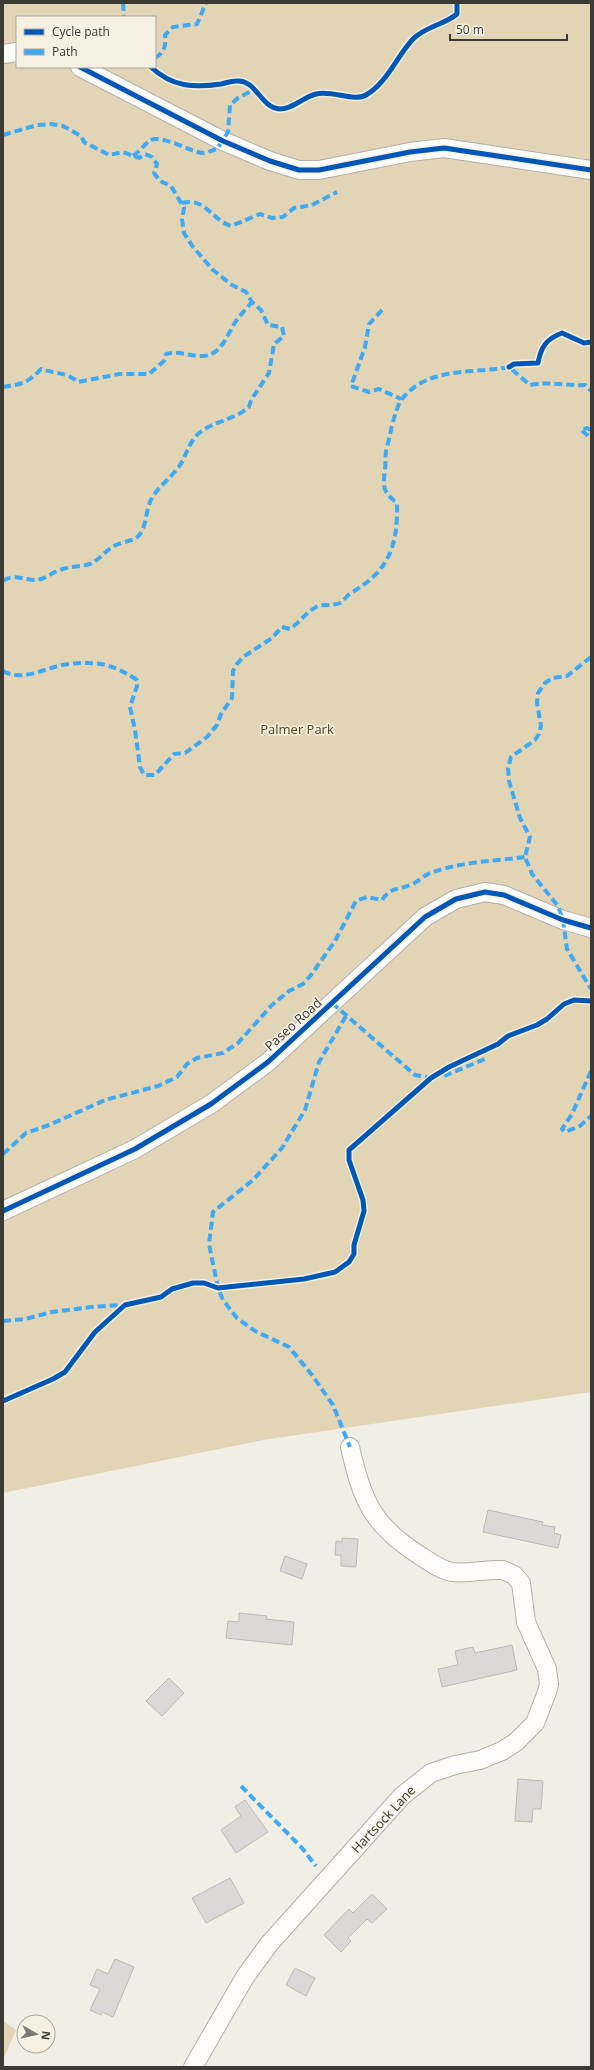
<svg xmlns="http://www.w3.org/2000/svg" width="594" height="2070" viewBox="0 0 594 2070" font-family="'Open Sans',sans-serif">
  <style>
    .green { fill: #e1d5b6; fill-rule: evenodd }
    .building { fill: #dad9d8; stroke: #bcbab9 }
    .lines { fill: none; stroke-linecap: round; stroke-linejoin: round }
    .street-casing { stroke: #b3b0ab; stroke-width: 20 }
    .street { stroke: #fdfcfb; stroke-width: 18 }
    .quiet { stroke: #3fa9f5; stroke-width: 4; stroke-dasharray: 8 4; stroke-linecap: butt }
    .cycleway-casing { stroke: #f5f0e2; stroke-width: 8 }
    .cycleway { stroke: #0057b8; stroke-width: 5 }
    .labels { text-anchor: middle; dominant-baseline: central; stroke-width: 3; stroke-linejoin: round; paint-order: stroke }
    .park-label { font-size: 13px; fill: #4f4118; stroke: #f5f0e2 }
    .street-label { font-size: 13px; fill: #3c3a35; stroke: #f5f0e2 }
  </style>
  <rect width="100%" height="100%" fill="#f1eee6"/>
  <path class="green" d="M3 3H591V1392L263 1440 3 1493ZM17 17H155V67H17Z
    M3 2021 16 2030 3 2060Z"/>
  <path class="building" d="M488 1510 543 1522 542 1525 555 1527 554 1533 561 1535 558 1548 483 1532Z
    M342 1538 358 1539 356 1567 341 1566V1555H335L336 1541 342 1542Z
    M285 1556 307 1564 302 1579 280 1571Z
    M239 1613 267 1616 266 1619 294 1622 292 1645 226 1638 228 1621 239 1622Z
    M512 1645 517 1670 442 1687 438 1669 458 1665 455 1651 473 1647 475 1653Z
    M169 1678 184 1693 162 1716 146 1701Z
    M518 1779 543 1781 541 1809H533L532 1822 515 1821Z
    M245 1800 268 1832 236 1853 221 1830 241 1816 235 1807Z
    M230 1878 244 1903 206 1923 192 1898Z
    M372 1894 387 1909 372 1923 367 1919 348 1938 351 1941 341 1952 324 1935 349 1909 353 1913Z
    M115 1959 134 1967 113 2017 102 2012 101 2015 90 2010 100 1989 90 1985 97 1969 108 1974Z
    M295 1968 315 1978 306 1996 286 1985Z"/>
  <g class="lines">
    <defs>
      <path id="street" d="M3 54 17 52
        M80 67 223 141 270 161 299 170H319L410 152 444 148 591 170
        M3 1211 135 1149 211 1104 268 1062 425 917 456 899 485 892 504 895 563 920 591 928
        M193 2067 245 1977 269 1944 402 1796 431 1773 455 1765 480 1760 502 1751 516 1742 535 1723 547 1692 549 1684 547 1669 526 1622 521 1583 514 1575 503 1570C486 1569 469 1574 452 1572 440 1570 429 1561 419 1555 372 1525 362 1500 350 1447"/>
    </defs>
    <use href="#street" class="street-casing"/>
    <use href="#street" class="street"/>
    <path class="quiet" d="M123 3 124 17
      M155 58C165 52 166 46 165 35L173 27 197 24 206 3
      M3 135 37 125 51 124 63 126 81 136 84 142 109 155 123 152 139 158 145 154 152 157 157 164 154 173 160 181 171 186 184 208 182 219 184 233 193 247 213 270 232 285 246 292 252 302 261 310 268 325 282 327 284 336 274 344 269 373 251 400 249 407C232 422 206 421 193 440 186 450 185 460 177 469 169 480 156 488 150 502 145 513 147 530 136 538 129 542 121 542 114 546 105 551 99 560 90 564 80 567 69 566 60 570 53 572 48 577 41 579 29 583 14 572 3 581
      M133 156C139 152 144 145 149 141 161 133 189 152 203 153 207 153 212 150 217 149L228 132 230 105 238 98 255 89
      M182 203C206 197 210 219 231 226L260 214 272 218 283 217 294 208 312 205 337 192
      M382 310 369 324 365 347 351 386 369 392 379 389 401 399
      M3 387C22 384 28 383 41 369 56 374 67 372 78 382L119 374H149L164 361 166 354C180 350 190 357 203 356 221 356 228 333 236 321 241 314 247 308 252 302
      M591 430 587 428 581 430 591 438
      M591 657 567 676 552 678 545 683 538 693 537 703 541 726 539 734 535 740 511 757 508 768 509 781 520 818 530 837 525 857 532 874 558 906 563 920 567 949 591 989
      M3 671C24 683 47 666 69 664 98 661 113 664 137 680V686L130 707 135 730 140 767 144 775H155L174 754 185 753 207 737 217 725 221 714 232 698 233 671 237 664 243 657 272 638 282 627 290 629C300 622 307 611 318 606 325 604 333 606 340 603 344 601 347 595 351 593 389 571 398 546 397 503 382 491 383 487 385 469 386 463 385 458 386 451 390 437 394 410 402 399 428 366 473 374 509 367L530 385C550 381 566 386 585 385L591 391
      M332 1003 415 1075 432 1078
      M346 1016 319 1062 305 1110 282 1148 253 1180 213 1212 209 1244 218 1288 223 1300 237 1318 255 1331 289 1347 312 1375 333 1405 350 1447
      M591 1071 572 1114 562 1129 565 1132 580 1126 591 1116
      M444 1076 485 1059
      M3 1154 26 1133 49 1125 105 1100 158 1086 177 1077 187 1064 197 1058 223 1053 238 1043 272 1005 289 991 303 984 311 975 335 941 356 901 367 897 382 900C392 886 396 891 410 885 417 883 422 877 428 874 457 862 494 861 525 857
      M3 1321 25 1319 52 1312 91 1307 123 1305
      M241 1786 302 1848 316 1866"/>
    <defs>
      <path id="cycleway" d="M80 67 223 141 270 161 299 170H319L410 152 444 148 591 170
        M151 67C172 87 194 88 221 84 226 83 231 81 236 81 257 79 260 108 280 109 294 109 303 97 316 94 332 90 354 102 366 95 387 83 397 56 413 39 426 26 444 25 457 14V3
        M509 367 514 364 538 363C541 347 546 339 562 333L584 343 591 342
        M3 1211 135 1149 211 1104 268 1062 425 917 456 899 485 892 504 895 563 920 591 928
        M3 1401 53 1379 65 1372 95 1332 125 1305 161 1297 172 1289 193 1283H204L218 1288 304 1279 335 1272 349 1262 354 1254V1245L364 1211 363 1200 349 1160V1150L431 1078 449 1067 498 1044 508 1036 537 1025 547 1019 564 1004 574 1000 591 1001"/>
    </defs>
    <use href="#cycleway" class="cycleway-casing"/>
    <use href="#cycleway" class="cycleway"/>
  </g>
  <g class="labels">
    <g class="park-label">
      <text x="297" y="729">Palmer Park</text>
    </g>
    <g class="street-label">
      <text transform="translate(293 1024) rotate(-42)">Paseo Road</text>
      <text transform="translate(383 1819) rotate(-47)">Hartsock Lane</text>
    </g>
  </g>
  <rect width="594" height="2070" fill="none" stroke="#3c3a35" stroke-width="8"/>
  <rect x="16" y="16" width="140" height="52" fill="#f5f0e2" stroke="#aba79d"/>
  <rect x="24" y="29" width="20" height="6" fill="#0057b8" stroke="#aba79d"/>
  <text x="52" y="36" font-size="12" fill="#3c3a35">Cycle path</text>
  <rect x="24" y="49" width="20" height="6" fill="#3fa9f5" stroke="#aba79d"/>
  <text x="52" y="56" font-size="12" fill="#3c3a35">Path</text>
  <g transform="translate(36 2034) rotate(98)"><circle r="19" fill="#f5f0e2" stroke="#aba79d"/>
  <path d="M0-3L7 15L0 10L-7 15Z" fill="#7b7973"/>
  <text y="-6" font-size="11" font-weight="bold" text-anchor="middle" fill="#3c3a35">N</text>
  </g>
  <path d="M450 34v6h117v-6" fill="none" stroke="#3c3a35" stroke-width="2"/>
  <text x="456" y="34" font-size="12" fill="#3c3a35" stroke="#f5f0e2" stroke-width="3" paint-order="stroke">50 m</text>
</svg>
